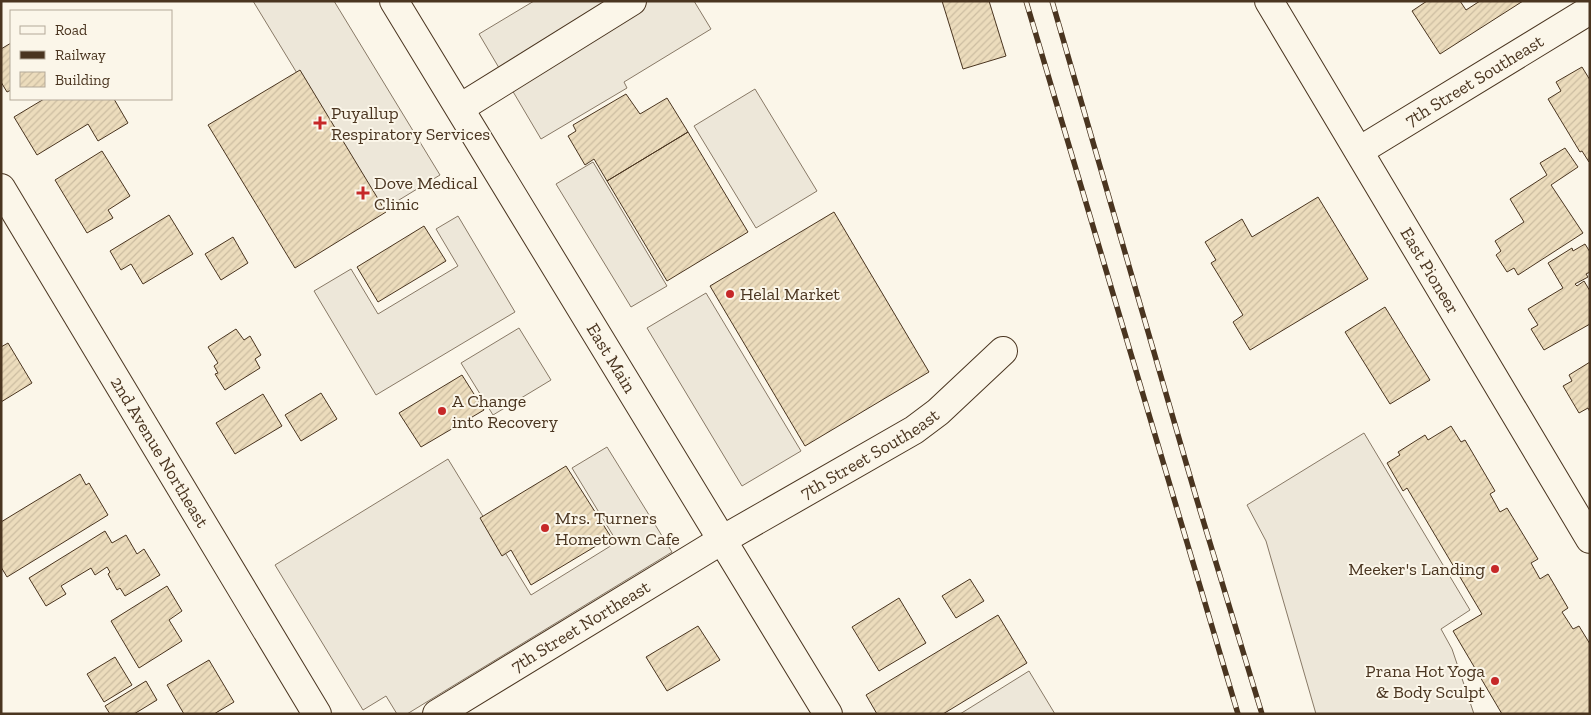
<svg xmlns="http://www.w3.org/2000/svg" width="1591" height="715" viewBox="0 0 1591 715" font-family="'Zilla Slab',serif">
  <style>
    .parking { fill: #ede7d9; stroke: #887966 }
    .building { fill: url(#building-hatch); stroke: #4a3520 }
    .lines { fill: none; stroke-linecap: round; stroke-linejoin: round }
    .minor-casing { stroke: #4a3520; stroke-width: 30 }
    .secondary-casing { stroke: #4a3520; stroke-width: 30 }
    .minor { stroke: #fbf6e9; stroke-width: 28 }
    .secondary { stroke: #fbf6e9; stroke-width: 28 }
    .rail-casing { stroke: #4a3520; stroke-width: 5.5 }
    .rail { stroke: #fbf6e9; stroke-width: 4; stroke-dasharray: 11; stroke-linecap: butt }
    .poi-dot { fill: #c62828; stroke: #fbf6e9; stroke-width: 2 }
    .labels { text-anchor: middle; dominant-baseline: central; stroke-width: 4; stroke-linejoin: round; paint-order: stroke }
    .street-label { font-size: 18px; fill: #4a3520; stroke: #fbf6e9 }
    .poi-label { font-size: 18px; fill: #4a3520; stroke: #fbf6e9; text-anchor: start }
  </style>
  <defs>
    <pattern id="building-hatch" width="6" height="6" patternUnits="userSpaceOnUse" patternTransform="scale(1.25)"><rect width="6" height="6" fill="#ecdcbc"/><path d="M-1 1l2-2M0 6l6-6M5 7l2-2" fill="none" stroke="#ccbda1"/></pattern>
  </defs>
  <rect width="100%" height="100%" fill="#fbf6e9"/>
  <path class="parking" d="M253 1H334L440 175 381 211Z
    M534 1H694L711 29 624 82 627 88 541 139 479 34Z
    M755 89 817 191 756 228 694 126Z
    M593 162 667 286 631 307 556 184Z
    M458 216 515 312 376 395 314 291 351 269 378 314 458 266 436 229Z
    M706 293 801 451 742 486 647 328Z
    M519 328 551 380 493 415 461 363Z
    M1364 433 1470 610 1441 629 1452 649 1474 714H1316L1266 541 1247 505Z
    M607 447 672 552 407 714H397L386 696 363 710 275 565 448 459 531 595 617 542 572 468Z
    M1029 671 1055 714H960Z"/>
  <path class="building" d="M942 1H989L1006 56 963 69Z
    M1427 1H1460L1466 10 1480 1H1523L1440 54 1412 11Z
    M11 43V90L7 92 1 82V49Z
    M1582 67 1590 80 1589 162 1582 151 1580 152 1548 99 1561 91 1556 82Z
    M300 70 386 212 295 268 208 125Z
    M626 94 640 114 667 98 688 132 607 181 594 159 585 165 568 136 576 131 573 125Z
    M44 99H114L128 123 98 141 88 124 37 155 14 117Z
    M688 132 748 232 667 281 607 181Z
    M1565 148 1578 167 1551 185 1583 233 1518 275 1514 268 1507 272 1496 255 1501 251 1495 241 1524 222 1510 199 1547 175 1540 163Z
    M102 151 130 196 108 210 113 218 87 233 55 180Z
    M1318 197 1368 279 1250 350 1233 322 1243 315 1211 263 1216 260 1205 242 1242 219 1252 237Z
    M834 212 929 372 805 446 710 286Z
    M169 215 193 254 143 284 131 264 121 270 110 251Z
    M424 226 446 261 378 302 357 267Z
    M233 237 248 263 221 280 205 254Z
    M1585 244 1590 252V272L1586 274 1588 277 1575 284 1577 286 1584 281 1590 291V324L1544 350 1531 329 1538 325 1528 309 1563 288 1548 263 1572 248 1573 251Z
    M1385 307 1430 380 1390 404 1345 332Z
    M236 329 244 340 250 336 261 355 255 359 260 368 225 390 215 374 218 373 214 366 218 363 208 347Z
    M8 343 32 383 1 402V347Z
    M1590 362V412L1588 408 1579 413 1563 386 1572 381 1569 375Z
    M462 375 484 410 421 447 399 413Z
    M321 393 337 419 301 441 285 415Z
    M263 394 282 426 235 454 216 423Z
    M1451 426 1461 442 1465 440 1495 491 1490 494 1500 512 1507 508 1538 559 1531 563 1540 579 1548 574 1568 608 1562 612 1573 629 1579 626 1590 644V714H1502L1453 631 1482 614 1407 488 1403 491 1387 463 1400 455 1398 452 1425 435 1428 440Z
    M566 466 611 537 531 585 511 550 502 556 480 518Z
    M80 474 86 485 89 483 108 515 7 577 1 567V522Z
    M105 531 112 543 126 535 137 554 144 549 160 575 125 596 120 588 117 590 108 574 110 572 107 567 95 575 91 568 61 586 66 594 46 606 29 578Z
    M970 579 984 601 956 618 942 596Z
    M167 586 182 611 169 620 182 641 139 668 111 621Z
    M899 598 926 643 879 671 852 627Z
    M998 615 1027 663 943 714H877L866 695Z
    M698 626 720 660 667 691 646 657Z
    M115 657 132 685 104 702 87 674Z
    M209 660 234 702 214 714H184L167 685Z
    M146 681 157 700 134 714H110L105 706Z"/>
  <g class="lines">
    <defs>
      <g id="minor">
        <path d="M460 108 632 1"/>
        <path id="s1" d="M1359 151 1590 10"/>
        <path id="s2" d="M1 188 317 714"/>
        <path id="s3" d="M437 714 722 540 914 430 938 412 1003 351"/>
      </g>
      <g id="secondary">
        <path id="s4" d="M394 1 828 714"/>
        <path id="s5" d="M1269 1 1590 539"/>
      </g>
    </defs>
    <use href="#minor" class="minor-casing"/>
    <use href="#secondary" class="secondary-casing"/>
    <use href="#minor" class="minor"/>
    <use href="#secondary" class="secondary"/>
    <defs>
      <path id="rail" d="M1026 1 1238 714
        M1052 1 1196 497 1262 714"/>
    </defs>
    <use href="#rail" class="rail-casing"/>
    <use href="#rail" class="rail"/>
  </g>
  <g class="poi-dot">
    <path d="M317.5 115.5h5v5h5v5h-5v5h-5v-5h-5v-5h5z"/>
    <path d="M360.5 185.5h5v5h5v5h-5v5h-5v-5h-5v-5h5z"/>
    <circle cx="730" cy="294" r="5"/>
    <circle cx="442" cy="411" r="5"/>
    <circle cx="545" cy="528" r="5"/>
    <circle cx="1495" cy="569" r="5"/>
    <circle cx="1495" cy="681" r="5"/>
  </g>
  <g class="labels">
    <g class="street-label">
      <text stroke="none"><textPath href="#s1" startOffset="135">7th Street Southeast</textPath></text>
      <text stroke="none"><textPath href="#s5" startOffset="314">East Pioneer</textPath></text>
      <text stroke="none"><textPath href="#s4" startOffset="418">East Main</textPath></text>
      <text stroke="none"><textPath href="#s2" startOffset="308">2nd Avenue Northeast</textPath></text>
      <text stroke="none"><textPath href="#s3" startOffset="505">7th Street Southeast</textPath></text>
      <text stroke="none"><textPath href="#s3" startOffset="168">7th Street Northeast</textPath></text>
    </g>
    <g class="poi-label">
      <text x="331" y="113">Puyallup<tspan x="331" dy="21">Respiratory Services</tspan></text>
      <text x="374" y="183">Dove Medical<tspan x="374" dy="21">Clinic</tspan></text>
      <text x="740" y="294">Helal Market</text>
      <text x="452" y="401">A Change<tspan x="452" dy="21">into Recovery</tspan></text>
      <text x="555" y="518">Mrs. Turners<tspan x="555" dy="21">Hometown Cafe</tspan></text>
      <text x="1485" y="569" text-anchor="end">Meeker's Landing</text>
      <text x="1485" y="671" text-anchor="end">Prana Hot Yoga<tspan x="1485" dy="21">&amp; Body Sculpt</tspan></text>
    </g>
  </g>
  <rect width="1591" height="715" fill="none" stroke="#4a3520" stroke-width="5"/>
  <rect x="10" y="10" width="162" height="90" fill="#fbf6e9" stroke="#b4a999"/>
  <rect x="20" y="26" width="25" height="8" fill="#fbf6e9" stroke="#b4a999"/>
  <text x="55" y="35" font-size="15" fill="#4a3520">Road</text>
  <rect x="20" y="51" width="25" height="8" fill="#4a3520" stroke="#b4a999"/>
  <text x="55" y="60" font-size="15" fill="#4a3520">Railway</text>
  <rect x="20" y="72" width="25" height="15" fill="url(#building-hatch)" stroke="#b4a999"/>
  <text x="55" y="85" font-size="15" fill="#4a3520">Building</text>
</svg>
